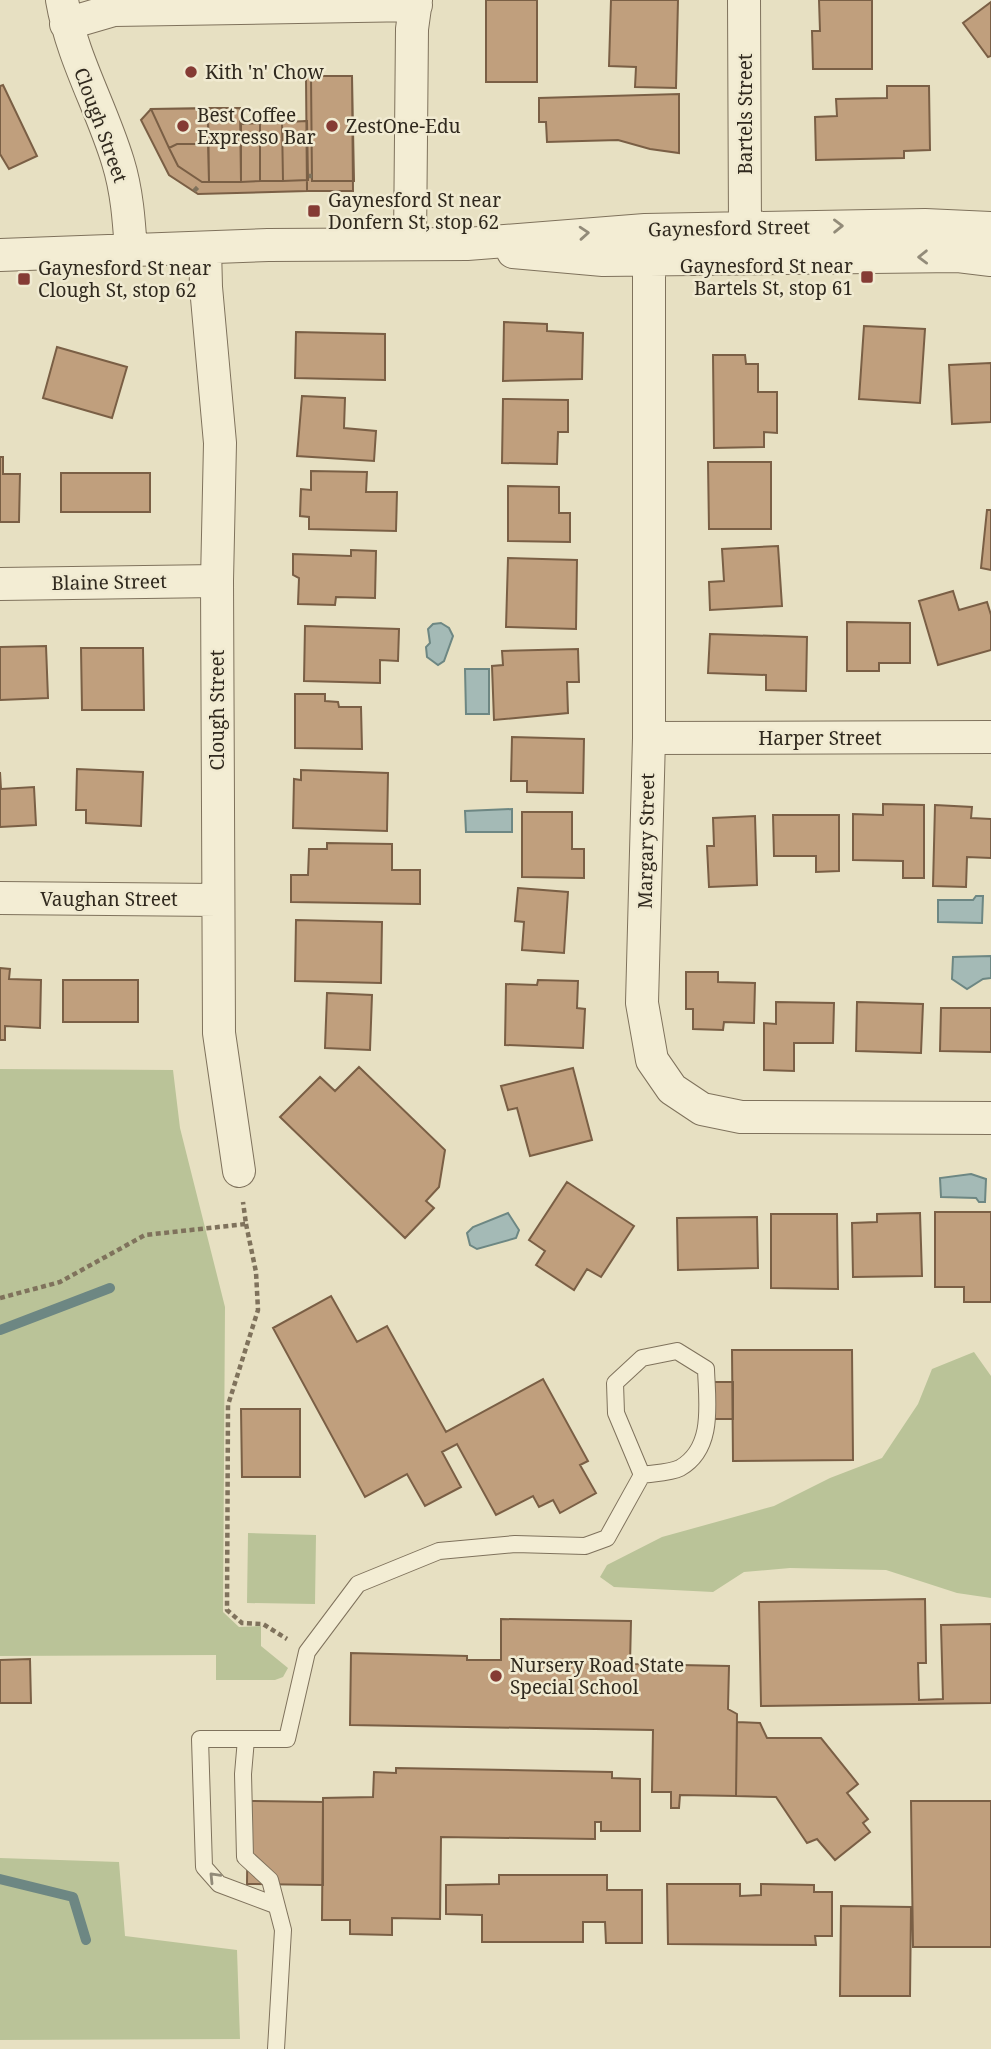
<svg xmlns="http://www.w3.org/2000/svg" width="991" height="2049" viewBox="0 0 991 2049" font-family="'Noto Serif',serif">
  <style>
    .green { fill: #bac398 }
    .water { fill: #a4bab6; stroke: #6d8783; stroke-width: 2 }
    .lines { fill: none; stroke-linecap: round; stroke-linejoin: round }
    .stream { stroke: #6d8783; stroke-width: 10 }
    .building { fill: #c09f7d; stroke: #7a5f45; stroke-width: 2 }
    .service-casing { stroke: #7f725c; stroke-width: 18 }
    .minor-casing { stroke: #7f725c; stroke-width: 34 }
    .path { stroke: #7f725c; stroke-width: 4.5; stroke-dasharray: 5 3.5; stroke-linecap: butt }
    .service { stroke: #f3edd4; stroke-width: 16 }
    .minor { stroke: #f3edd4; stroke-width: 32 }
    .oneway { stroke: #928b79 }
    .poi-dot { fill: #853b34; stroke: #f0ead1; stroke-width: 2.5 }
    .labels { text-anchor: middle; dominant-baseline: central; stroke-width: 5; stroke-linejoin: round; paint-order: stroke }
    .poi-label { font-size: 19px; fill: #30291e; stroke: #f0ead1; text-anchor: start }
    .street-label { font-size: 19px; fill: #30291e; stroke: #f0ead1 }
  </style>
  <rect width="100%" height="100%" fill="#e7e0c2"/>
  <path class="green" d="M0 1069 173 1070 180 1128 225 1307 223 1612 239 1627 261 1626V1646L288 1668 283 1677 275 1680H216V1655L0 1656Z
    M974 1352 991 1376V1598L957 1593 886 1570 790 1568 744 1572 713 1592 614 1587 600 1577 607 1565 662 1537 774 1506 830 1478 882 1458 918 1404 932 1369Z
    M248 1533 316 1535 315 1604 247 1603Z
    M0 1858 119 1862 125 1936 237 1950 240 2039 0 2040Z"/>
  <path class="water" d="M441 623 449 628 453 636 444 661 438 665 427 657 426 647 430 643 428 629 433 624Z
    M465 669H489V714H466Z
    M512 809V832H466L465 811Z
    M976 896H983L982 923 938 922V900H973Z
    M991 956V978L983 979 967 989 952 979 953 957Z
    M971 1174 986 1179 985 1202H979L976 1198 941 1197 940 1178Z
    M508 1213 519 1230 516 1238 477 1249 470 1245 467 1233 473 1227Z"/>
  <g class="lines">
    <path class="stream" d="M0 1330 110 1288
      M0 1879 73 1897 86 1940"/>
  </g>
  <path class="building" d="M486 0H537V82H486Z
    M611 0H678L676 88 635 87 636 67 609 66Z
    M819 0H872V69H813L812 31H820Z
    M991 2V56L988 57 963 23Z
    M306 76H352L353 191H307Z
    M311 76H352L354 181H312Z
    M3 85 37 156 9 169 0 154V86Z
    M887 86H929L930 150 904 151V158L816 160 815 117 837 116 836 99 887 98Z
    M679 94V153L650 149 618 140 547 142 546 122H539V98Z
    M208 108V144H177L169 148 151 109Z
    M208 108H240L241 182H209Z
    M240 108 241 124 307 121V191L198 194 169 175 141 120 151 109Z
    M307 121 308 180 283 181 282 122Z
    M282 122 283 181H260V123Z
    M260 123V181L241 182V124Z
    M177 144H208L209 182H202L178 166 169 148Z
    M504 322 547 324V331L583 333 582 379 503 381Z
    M864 326 925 329 920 403 859 399Z
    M296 332 385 334V380L295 378Z
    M57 347 127 367 112 418 43 398Z
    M713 355H745L746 364H758V392H777V433L764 432V447L714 448Z
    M991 363V422L952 424 949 365Z
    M302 396 345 398 344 428 376 431 374 461 297 456Z
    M503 399 568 400V432H558L557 464 502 463Z
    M0 457H3V474H20L19 522H0Z
    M708 462H771V529H709Z
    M311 471 367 472 366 492H397L396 531 309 529V517L300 516 301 489 311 490Z
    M61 473H150V512H61Z
    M508 486 559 487V513H570V542L508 541Z
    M987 510H991V570L981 568Z
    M778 546 782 606 710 610 709 582 724 581 722 549Z
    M351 550 376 551 375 598 336 597 335 605 298 604 299 578 293 575V554L351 556Z
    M508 558 577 560 576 629 506 627Z
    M953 591 959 610 987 602 991 615V650L938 665 919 601Z
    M847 622 910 623V663H879V671H847Z
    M305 626 399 629 398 661 380 660V683L304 681Z
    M710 634 807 637 806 691 766 690V675L708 673Z
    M46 646 48 698 0 700V647Z
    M81 648H143L144 710H82Z
    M578 649 579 682H567L568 713 494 720 492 666 503 665 502 651Z
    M295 694H325V701L338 702 339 707H361L362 749 295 748Z
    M512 737 584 739 583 793 527 792V781H511Z
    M77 769 143 772 141 826 86 823V810H76Z
    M301 770 388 773 387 831 293 828 294 779 301 780Z
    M0 772 1 789 34 787 36 825 0 827Z
    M883 804 924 805V878H903V861L853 860V814L883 815Z
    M935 805 972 807 971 818 991 819V858L967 857 966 887 933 886Z
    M522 812H572V849H584V878L522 877Z
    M773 815H839V871L816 872V856H774Z
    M755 816 757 885 709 887 707 846H714L713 818Z
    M327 843 392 844V870H420V904L291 902V875H308L309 849H327Z
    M518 888 568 892 564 953 522 950 524 922 515 921Z
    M296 920 382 922 381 983 295 981Z
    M0 968 10 969 9 979 41 980 40 1028 5 1026V1040H0Z
    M686 972H718V982L755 983 754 1023 724 1022 723 1030 693 1029V1009H686Z
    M63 980H138V1022H63Z
    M538 980 578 981 577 1008 585 1009 583 1048 505 1045 506 984 537 985Z
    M327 993 372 995 370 1050 325 1048Z
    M776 1002 834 1003 833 1043H794V1071L764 1070V1023L776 1024Z
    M857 1002 923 1004 921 1053 856 1051Z
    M941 1008H991V1052L940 1051Z
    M359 1067 445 1150 439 1187 426 1201 434 1208 405 1238 280 1117 320 1077 335 1091Z
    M573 1068 592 1140 530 1156 517 1108 508 1110 501 1086Z
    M567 1182 634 1226 601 1277 587 1269 574 1290 536 1265 545 1251 529 1240Z
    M935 1212H991V1302H964V1287H935Z
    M920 1213 922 1276 853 1277 852 1223 877 1222V1214Z
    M771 1214H837L838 1289 771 1288Z
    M757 1217 758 1268 678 1270 677 1218Z
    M331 1296 357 1342 387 1326 446 1432 543 1379 588 1461 580 1465 596 1493 560 1513 553 1500 539 1507 533 1496 496 1515 457 1444 442 1452 461 1487 425 1506 407 1474 365 1497 273 1328Z
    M732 1350H852L853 1460 733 1461Z
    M713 1382H733V1419H714Z
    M241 1409H300V1477H242Z
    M925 1599 926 1663H918L919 1700 943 1699 941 1625 991 1624V1703L761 1706 759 1602Z
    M501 1619 631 1621 630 1664 729 1666 728 1709 737 1714 736 1796 680 1795 679 1808H671V1792H652L653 1730 350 1725 351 1653 467 1656V1660H501Z
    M30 1659 31 1703H0V1660Z
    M737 1722 760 1723 767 1738H821L858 1784 847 1793 868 1819 863 1823 870 1832 835 1860 817 1839 807 1843 776 1797 736 1796Z
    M396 1768 612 1772V1778L640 1779V1831H601V1822H595V1839L441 1837 440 1919 392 1918V1935L350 1934V1920H322L323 1798 373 1797 374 1772 396 1773Z
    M248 1801 323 1802V1885L247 1884Z
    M911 1801H991V1947H913Z
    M499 1875H607V1890H642V1943H606L605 1922H583V1942H482V1915L446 1914V1885L499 1884Z
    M667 1884H740V1896L761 1895V1884L814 1885V1892H832V1936H815L816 1945 668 1944Z
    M841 1906 911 1907 910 1996H840Z"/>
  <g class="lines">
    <defs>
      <path id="service" d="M246 1739 243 1774 245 1857 270 1880 283 1930 276 2049
        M275 1905 219 1884 204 1867 200 1739H287L307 1652 358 1584 439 1551 515 1544 585 1546 607 1538 642 1475C653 1473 670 1473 680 1468 715 1448 707 1402 706 1369L677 1351 642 1358 615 1383 616 1413 642 1475"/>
      <path id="minor" d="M62 0C72 58 101 106 118 162 127 191 129 221 131 251
        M744 0 745 228
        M66 24 114 10 416 5
        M410 243 412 29 416 0
        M205 248 206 287 220 443 217 581 219 1033 239 1171
        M513 252 603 260 958 256 991 260
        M0 255 268 245 467 244 645 230 925 225 991 228
        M649 260V738L642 1003 652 1060 672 1089 702 1109 741 1117 991 1118
        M0 584 217 581
        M649 738 991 737
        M0 898 217 900"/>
    </defs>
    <use href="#service" class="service-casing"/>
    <use href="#minor" class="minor-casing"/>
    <path class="path" d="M309 176H312
      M194 191 198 187
      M246 1224 256 1272 258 1310 228 1405 227 1610 242 1623 263 1624 287 1639
      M0 1298 60 1282 145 1235 246 1224 243 1202"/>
    <use href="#service" class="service"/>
    <use href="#minor" class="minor"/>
  </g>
  <defs><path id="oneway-chevron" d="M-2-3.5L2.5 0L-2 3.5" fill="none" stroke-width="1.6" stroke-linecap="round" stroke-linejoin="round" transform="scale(1.75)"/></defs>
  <g class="oneway">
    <use href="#oneway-chevron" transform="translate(838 226) rotate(-1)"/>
    <use href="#oneway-chevron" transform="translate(584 233) rotate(-4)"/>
    <use href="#oneway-chevron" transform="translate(923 257) rotate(179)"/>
    <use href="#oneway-chevron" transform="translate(214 1877) rotate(-134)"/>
  </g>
  <g class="poi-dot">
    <circle cx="191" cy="72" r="7"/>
    <circle cx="183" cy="126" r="7"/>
    <circle cx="332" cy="126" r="7"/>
    <rect x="307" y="204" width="14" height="14" rx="3.5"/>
    <rect x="860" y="270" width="14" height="14" rx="3.5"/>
    <rect x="17" y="272" width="14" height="14" rx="3.5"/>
    <circle cx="496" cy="1676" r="7"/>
  </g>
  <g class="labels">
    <g class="poi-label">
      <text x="205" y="72">Kith 'n' Chow</text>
      <text x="197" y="115">Best Coffee<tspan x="197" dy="22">Expresso Bar</tspan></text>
      <text x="346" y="126">ZestOne-Edu</text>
      <text x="328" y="200">Gaynesford St near<tspan x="328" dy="22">Donfern St, stop 62</tspan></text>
      <text x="853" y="266" text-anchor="end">Gaynesford St near<tspan x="853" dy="22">Bartels St, stop 61</tspan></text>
      <text x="38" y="268">Gaynesford St near<tspan x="38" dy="22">Clough St, stop 62</tspan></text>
      <text x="510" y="1665">Nursery Road State<tspan x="510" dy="22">Special School</tspan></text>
    </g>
    <g class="street-label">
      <text transform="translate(745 114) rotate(-90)">Bartels Street</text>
      <text transform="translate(101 125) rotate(70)">Clough Street</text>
      <text transform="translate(729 228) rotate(-1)">Gaynesford Street</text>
      <text transform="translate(109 582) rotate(-1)">Blaine Street</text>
      <text transform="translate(217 710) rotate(-90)">Clough Street</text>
      <text x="820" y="738">Harper Street</text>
      <text transform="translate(646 841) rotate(-89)">Margary Street</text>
      <text x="109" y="899">Vaughan Street</text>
    </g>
  </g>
</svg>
